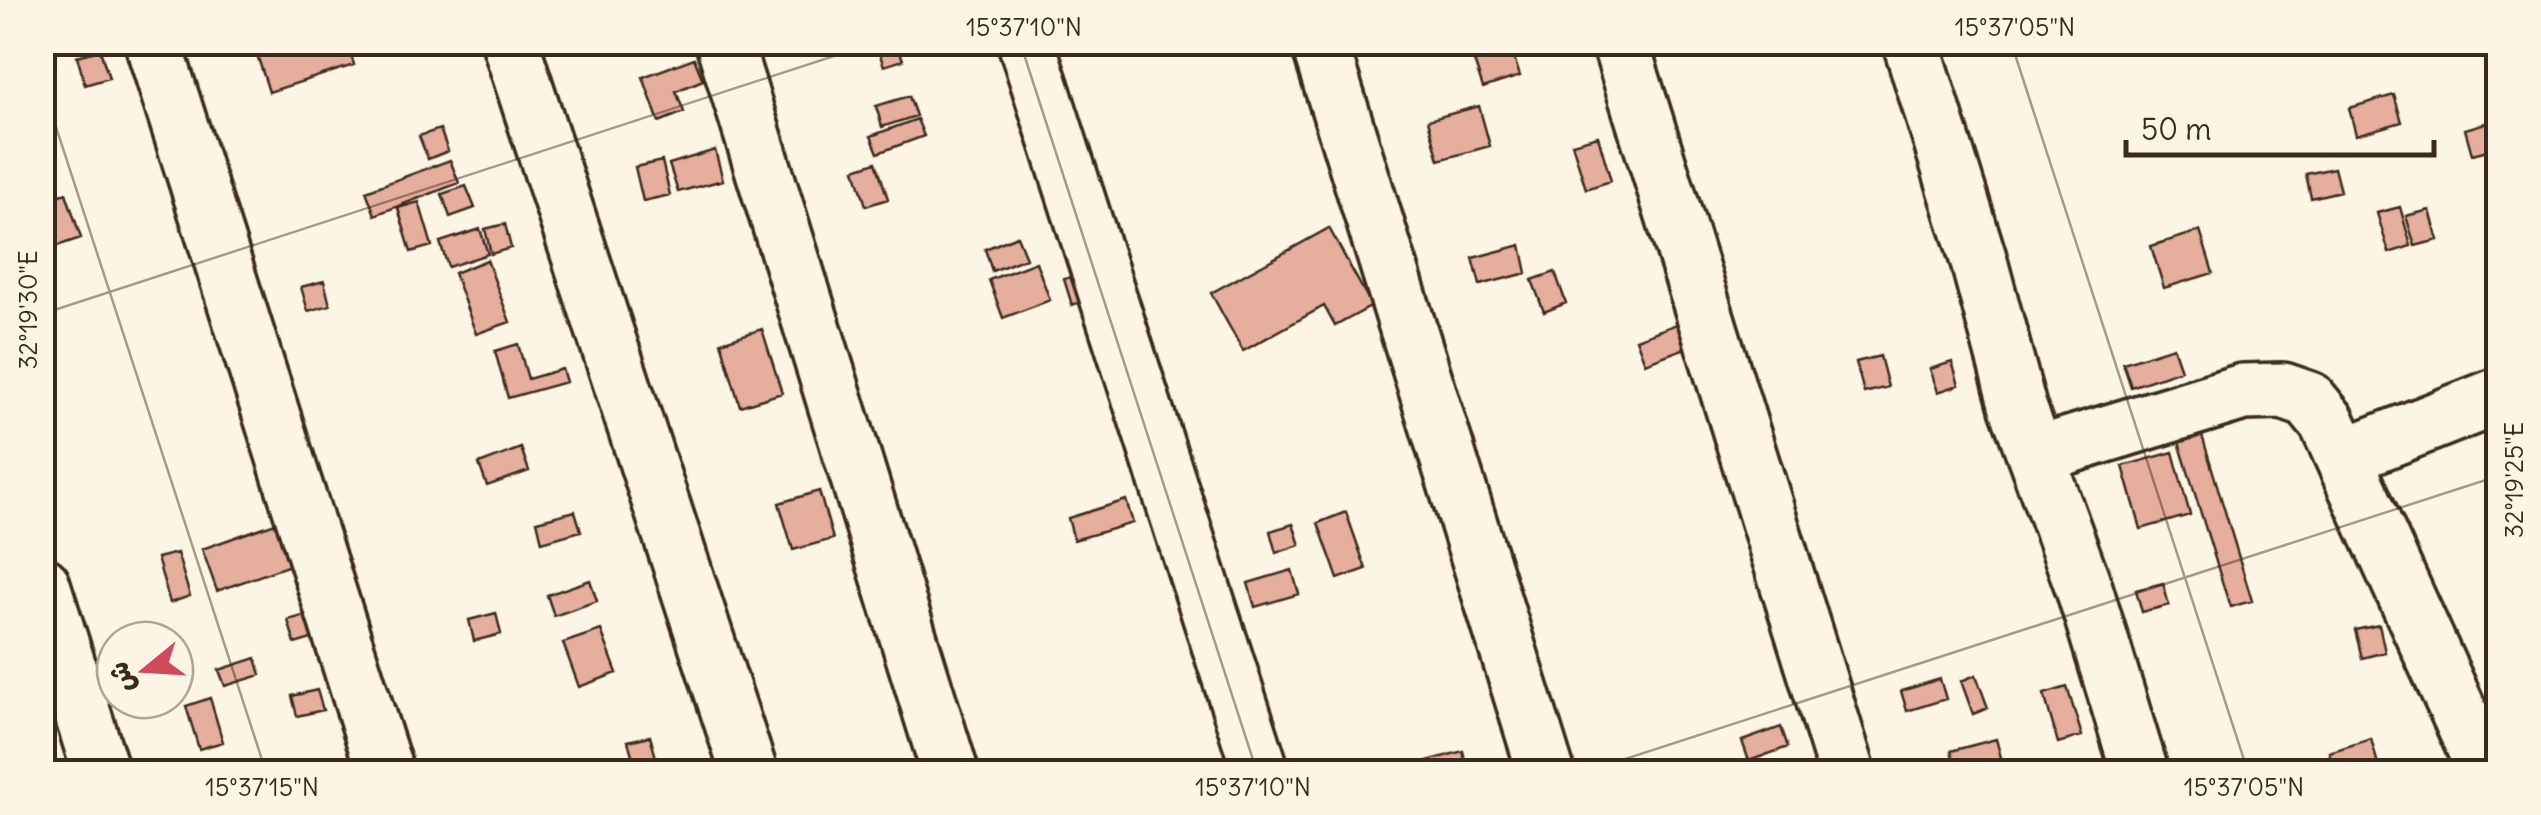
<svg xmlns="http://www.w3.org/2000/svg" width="2541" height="815" viewBox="0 0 2541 815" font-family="Delius,'Playpen Sans Arabic',sans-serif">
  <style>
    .building { fill: #e6ae9d; stroke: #3b2a1e; stroke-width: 2.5 }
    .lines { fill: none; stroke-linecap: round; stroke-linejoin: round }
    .minor-casing { stroke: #3b2a1e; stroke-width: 62 }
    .minor { stroke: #fcf5e5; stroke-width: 55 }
    .ticks { fill: none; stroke: #3b2a1e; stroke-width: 2.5; stroke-opacity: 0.45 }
    .neatline { fill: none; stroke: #3b2a1e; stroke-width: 4 }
    .ticks-label { font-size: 25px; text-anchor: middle; fill: #3b2a1e }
  </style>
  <rect width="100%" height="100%" fill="#fcf5e5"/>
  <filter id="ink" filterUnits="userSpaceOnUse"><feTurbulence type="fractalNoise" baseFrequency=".01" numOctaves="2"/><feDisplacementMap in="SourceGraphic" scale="20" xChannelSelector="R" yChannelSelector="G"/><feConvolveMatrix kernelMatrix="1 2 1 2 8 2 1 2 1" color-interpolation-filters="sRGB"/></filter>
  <g filter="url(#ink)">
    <path class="building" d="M42 42H47L54 67 42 70Z
      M253 42H314L315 47 347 42 354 65 269 92Z
      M875 42H897L903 60 884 66Z
      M1511 49 1520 76 1483 88 1474 61Z
      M100 50 109 78 85 85 77 56Z
      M694 58 703 80 676 91 684 112 659 122 643 77Z
      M2394 95 2402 122 2356 135 2349 108Z
      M909 96 916 116 882 127 876 106Z
      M1479 106 1490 146 1439 160 1428 120Z
      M917 119 924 136 878 153 871 136Z
      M2489 122 2496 148 2472 154 2465 129Z
      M440 129 448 151 428 159 419 136Z
      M1598 136 1611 181 1586 189 1572 143Z
      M715 150 723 180 678 192 669 164Z
      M44 152 51 172 42 175V153Z
      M450 160 459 183 375 215 366 191Z
      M662 161 670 195 643 201 635 167Z
      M876 162 888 199 866 206 855 169Z
      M2334 168 2340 191 2311 198 2306 174Z
      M466 186 475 208 450 217 442 194Z
      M66 193 81 238 42 251V201Z
      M419 202 432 246 411 252 398 208Z
      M2400 207 2411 246 2389 253 2377 213Z
      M2430 210 2438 240 2415 246 2406 216Z
      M505 224 511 248 491 254 485 229Z
      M1329 228 1372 306 1335 326 1324 306 1243 351 1211 293Z
      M480 229 488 254 448 267 440 242Z
      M2200 231 2213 273 2164 288 2151 246Z
      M1017 236 1026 258 992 271 985 249Z
      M1521 245 1527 273 1480 285 1473 258Z
      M487 260 510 322 476 334 454 273Z
      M1036 262 1050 300 1003 318 989 280Z
      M1107 266 1115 291 1072 305 1064 279Z
      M1555 272 1566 303 1544 312 1532 280Z
      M324 281 330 305 308 311 301 287Z
      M1685 321 1694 345 1645 363 1636 339Z
      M762 329 782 393 740 406 721 342Z
      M518 344 528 379 562 369 566 382 508 398 495 351Z
      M2173 347 2181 370 2131 387 2123 363Z
      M1880 356 1888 387 1864 393 1856 362Z
      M1952 362 1959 385 1938 392 1930 369Z
      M2201 432 2252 601 2230 607 2178 439Z
      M521 448 529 471 487 486 479 464Z
      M2173 452 2190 515 2141 529 2123 466Z
      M819 491 833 539 793 550 779 503Z
      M1126 500 1133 523 1074 540 1068 518Z
      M575 511 581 531 542 542 537 521Z
      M1346 512 1366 569 1338 579 1318 523Z
      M275 523 290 565 217 591 202 549Z
      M1293 524 1300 545 1276 553 1270 531Z
      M177 553 190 596 170 603 157 558Z
      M1292 570 1299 594 1255 607 1248 583Z
      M590 580 597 601 554 616 547 595Z
      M2163 583 2169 605 2142 612 2136 590Z
      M339 606 345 629 295 644 288 620Z
      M496 613 501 634 474 641 469 620Z
      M2379 625 2385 652 2362 658 2355 630Z
      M601 630 617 673 579 687 563 643Z
      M256 658 261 675 225 686 219 670Z
      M1976 675 1988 708 1973 714 1961 681Z
      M1940 679 1946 699 1907 711 1901 691Z
      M2067 687 2082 736 2058 743 2044 694Z
      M317 690 323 710 297 716 292 696Z
      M210 698 223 742 199 749 186 706Z
      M1781 727 1788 747 1749 761 1742 741Z
      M650 736 660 772H637L628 741Z
      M1996 739 2002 761 1957 772 1951 751Z
      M2371 739 2380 772H2335L2329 752Z
      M1463 751 1467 768 1430 772 1427 761Z
      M1669 763 1672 772H1648L1647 769Z"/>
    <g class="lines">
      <defs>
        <path id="minor" d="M153 42 385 772
          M510 42 749 772
          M724 42 950 772
          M1026 42 1261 772
          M1319 42 1546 772
          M1620 42 1847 772
          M1911 42 1978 258 2018 407 2084 588 2140 772
          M2037 455 2243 392 2283 391 2309 400 2327 422 2486 772
          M2343 457 2498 396
          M42 585 101 772"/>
      </defs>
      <use href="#minor" class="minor-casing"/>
      <use href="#minor" class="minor"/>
    </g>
  </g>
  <path class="ticks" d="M1020 42 1257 772M2011 42 2248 772M42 84 266 772M42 314 877 42M1585 772 2498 476"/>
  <rect width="2541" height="815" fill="none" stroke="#fcf5e5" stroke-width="110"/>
  <g transform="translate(145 670) rotate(252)"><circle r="48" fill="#fcf5e5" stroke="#afa495" stroke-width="2.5"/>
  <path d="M0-8L18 38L0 25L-18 38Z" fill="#d1495b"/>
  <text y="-15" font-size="28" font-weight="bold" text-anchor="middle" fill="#3b2a1e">ش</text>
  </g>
  <path d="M2126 140v15h308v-15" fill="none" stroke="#3b2a1e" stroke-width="5"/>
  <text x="2141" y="140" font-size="30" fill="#3b2a1e" stroke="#fcf5e5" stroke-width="8" paint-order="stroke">50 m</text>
  <rect x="55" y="55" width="2431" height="705" class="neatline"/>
  <g class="ticks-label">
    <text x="1024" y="36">15°37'10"N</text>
    <text x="2015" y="36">15°37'05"N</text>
    <text transform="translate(28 310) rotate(-90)" y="9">32°19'30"E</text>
    <text transform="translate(2514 480) rotate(-90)" y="9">32°19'25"E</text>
    <text x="262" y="796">15°37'15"N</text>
    <text x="1253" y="796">15°37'10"N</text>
    <text x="2244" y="796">15°37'05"N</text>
  </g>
</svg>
